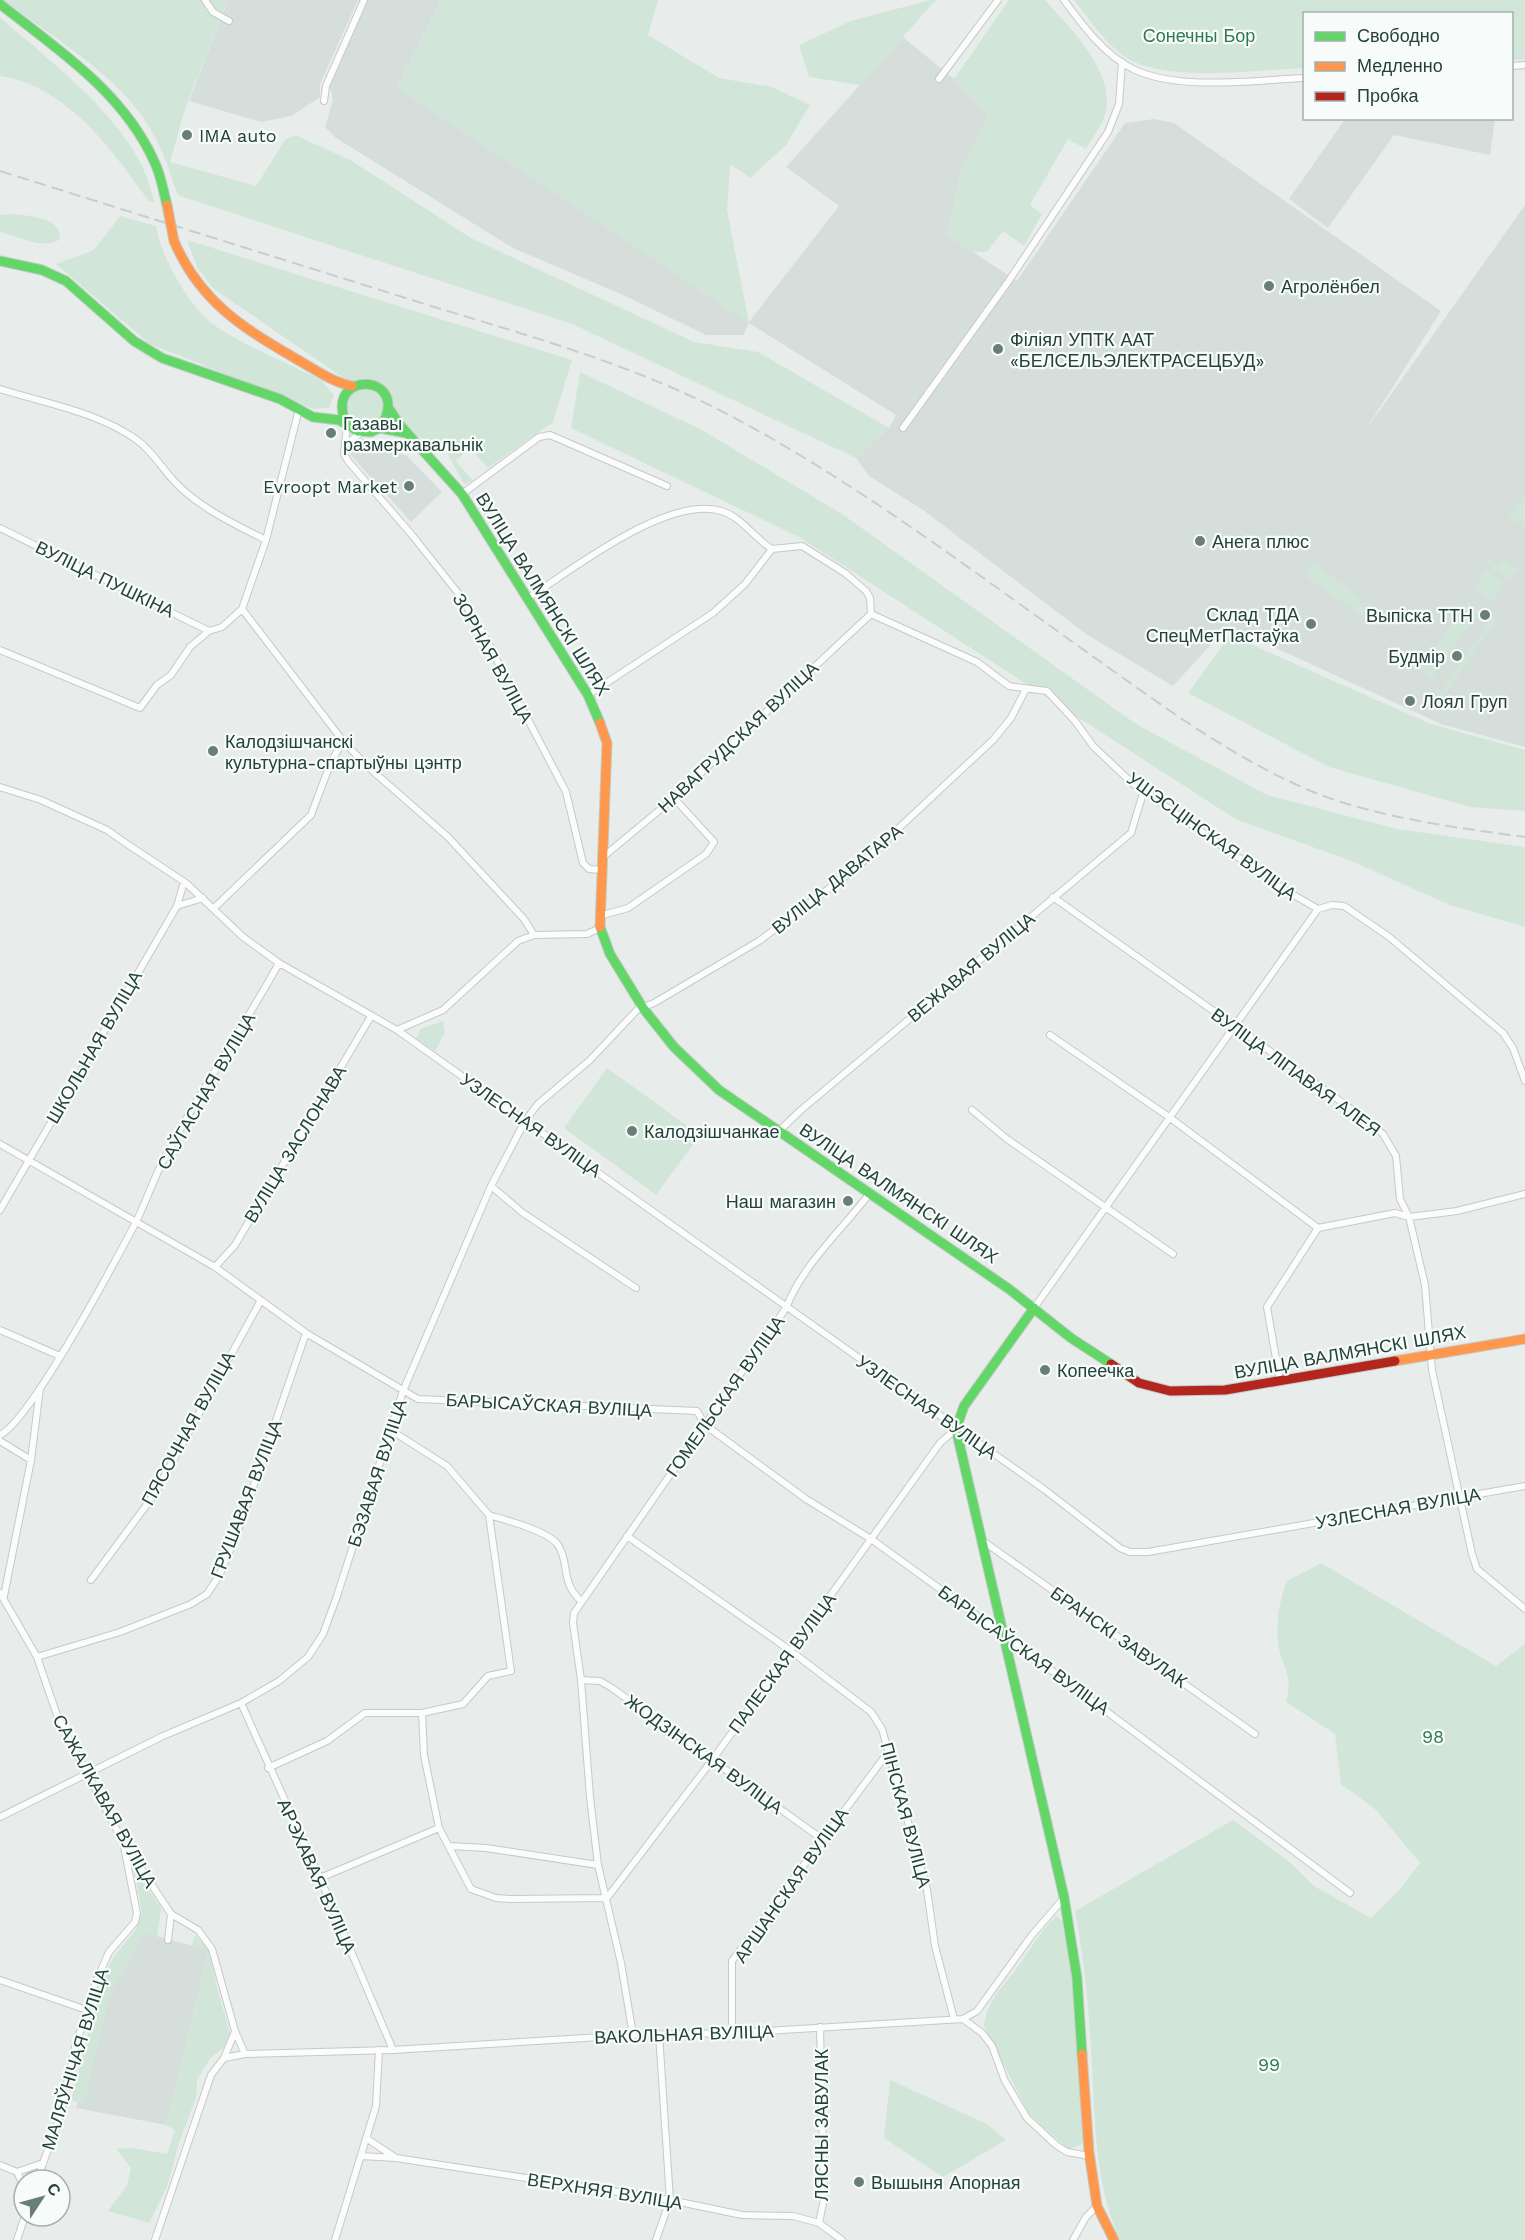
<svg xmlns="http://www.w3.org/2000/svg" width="1525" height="2240" viewBox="0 0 1525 2240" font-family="'Work Sans',sans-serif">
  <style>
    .built { fill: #d6dedb }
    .green { fill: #d1e6d8 }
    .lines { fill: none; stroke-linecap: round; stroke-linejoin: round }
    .street-casing { stroke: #c5cac8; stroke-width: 8 }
    .fast-casing { stroke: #c3cbc8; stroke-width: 11 }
    .slow-casing { stroke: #c3cbc8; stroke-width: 11 }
    .jam-casing { stroke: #c3cbc8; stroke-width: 11 }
    .street { stroke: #fcfcfc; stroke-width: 6 }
    .fast { stroke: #63d668; stroke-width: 9 }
    .slow { stroke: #ff974d; stroke-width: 9 }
    .jam { stroke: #b3261e; stroke-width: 9 }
    .rail { stroke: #c9cdcc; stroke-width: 2; stroke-dasharray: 12 6; stroke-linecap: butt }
    .slow-bridge-casing { stroke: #c3cbc8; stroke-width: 11; stroke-linecap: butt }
    .slow-bridge { stroke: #ff974d; stroke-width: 9 }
    .poi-dot { fill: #697e78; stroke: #f7fbf9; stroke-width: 2 }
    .labels { text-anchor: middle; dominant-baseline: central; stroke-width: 4.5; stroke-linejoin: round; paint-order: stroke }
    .park-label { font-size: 18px; fill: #2d7a4b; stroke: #f7fbf9 }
    .poi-label { font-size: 18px; fill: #24423a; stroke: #f7fbf9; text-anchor: start }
    .street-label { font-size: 18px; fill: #24423a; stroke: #f7fbf9 }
  </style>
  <rect width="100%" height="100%" fill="#e8edeb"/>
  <path class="built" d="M228 0H358L320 84V97L292 116 261 122 189 101Z
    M367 0H441L397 87 749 322 839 206 786 167 903 37 954 79 989 115 962 169 947 235 1017 281 1125 123 1154 119 1174 123 1441 311 1365 431 1525 205V747L1441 724 1228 626 1173 686 1086 634 923 510 869 476 856 458 889 428 896 415 749 323 743 335H706L623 295 513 248 336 138 325 127 333 100 329 84Z
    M1345 119V118L1495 119 1490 155 1394 135 1328 228 1289 199Z
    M362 438 407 456 442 492 411 522 350 454Z
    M145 1933 209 1950 166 2125 76 2108 109 1980Z"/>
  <path class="green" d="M4 0H228L185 109 170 162 256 186 285 140 295 135 352 161 471 238 694 342 758 352 889 428 856 458 572 324 180 196 177 193C168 165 158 137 140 113 105 67 49 35 4 0Z
    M441 0H658L648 35 719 78 772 87 810 105 786 145 750 178 730 164 727 210 749 323 397 87Z
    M930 0H936L860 85 809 77 799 45 851 21Z
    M1009 0H1045C1070 28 1114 70 1106 111 1104 123 1092 138 1086 149L1068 139 1030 205 1042 214 1024 246 1003 231 987 252H971L947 235 962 169 989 115 954 79Z
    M1074 0H1525V59L1512 60V14H1304V68C1257 70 1167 83 1127 58 1105 44 1090 20 1074 0Z
    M0 17C48 60 115 109 143 168 148 179 151 191 155 203L149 201C114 154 83 107 27 83 19 79 9 78 0 76Z
    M11 214C26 215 66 218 59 240 41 250 19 236 0 232V215Z
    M120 216 156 226C160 255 190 308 214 325 246 347 286 362 321 380L334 395 329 408 313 409 150 344 56 264 94 250Z
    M187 240 572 360 553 422 488 468 470 448 456 461 473 481 464 484 445 449 419 437 396 415 393 399 384 385 368 378 352 381 345 379 214 289 198 269Z
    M580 372 702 430 842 514 1136 724 1267 795 1397 829 1525 847V927L1450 905 1349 860 1237 820 799 537 571 428Z
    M346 408a20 20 0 1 1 40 0a20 20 0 1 1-40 0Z
    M1524 495 1525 496V528L1508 515Z
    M1488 558 1498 565 1503 558 1518 569 1509 580 1488 565Z
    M1313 563 1363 599 1360 603 1367 608 1361 616 1304 575Z
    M1486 570 1504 583 1492 601 1474 588Z
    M1468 602 1480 611 1431 679 1419 670Z
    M1493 617 1495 619 1493 625 1444 695 1437 697Z
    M1230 635 1431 724 1525 750V811L1470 807 1329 767 1188 693Z
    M443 1021 445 1033 435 1051 416 1039 420 1029Z
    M607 1068 700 1135 656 1195 564 1128Z
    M1321 1563 1496 1666 1525 1644V2240H1120C1095 2184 1095 2126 1092 2065 1089 2013 1085 1962 1075 1911L1233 1820 1292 1864 1314 1886 1371 1918 1400 1889 1420 1863 1375 1809 1341 1784 1335 1734 1286 1702C1294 1672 1281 1668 1278 1642 1276 1620 1279 1602 1287 1581Z
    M133 1867 161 1908 157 1937 145 1933 110 1994 84 2104 71 2100 102 1980 113 1958 136 1929 142 1911Z
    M1056 1916 1063 1921 1073 1975 1078 2076 1086 2140 1076 2147 1068 2149 1029 2114 984 2026C987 1999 1004 1986 1019 1965 1031 1948 1041 1931 1056 1916Z
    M195 1935 209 1950 218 1992 232 2039 228 2045 211 2057 197 2080 196 2098 179 2143 167 2187 149 2223 108 2211 127 2185 131 2168 116 2149 133 2148 167 2154 175 2130 166 2125 209 1950 192 1945Z
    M890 2080 987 2124 1006 2140 943 2177 884 2138Z"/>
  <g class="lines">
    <defs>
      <path id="street" d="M205 0 213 12 229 21
        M1064 0C1083 26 1105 56 1135 70 1182 91 1254 80 1304 78
        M1512 66 1525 65
        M939 79 998 0
        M324 101 326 86 364 0
        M0 389C45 403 98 412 137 440 152 451 161 467 174 481 198 507 234 524 266 540
        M347 425 344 454 348 461 412 535 458 593 480 628 566 792 583 863 589 869 601 870
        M903 428 1008 282 1108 132 1119 104 1122 62
        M346 444 362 432
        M462 494 539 437 550 435 667 486
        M0 528 209 631
        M528 598C572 570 667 495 721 511 742 517 754 538 772 549L802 546 845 573 866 591 870 598 871 614 977 662 1009 686 1047 691 1075 721 1093 746 1132 783 1285 890 1318 909 1332 905 1344 906 1388 936 1503 1033 1513 1048 1525 1081
        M242 609 343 741 367 766 448 837 524 919 534 935
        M0 650 140 708 157 685 171 675 190 647 209 631 222 627 242 609 266 540 299 409
        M588 695 713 613 745 584 772 549
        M0 787 41 800 107 830 127 844 186 883 243 937 279 963 397 1030 1045 1490 1120 1548 1130 1552H1148L1525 1486
        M603 857 674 798 871 614
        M1053 897 1343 1103 1383 1134 1396 1156 1400 1199 1409 1217 1425 1285 1432 1370 1472 1554 1477 1569 1525 1609
        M177 906 203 898
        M214 908 311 815 331 762 343 741
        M599 916 628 908 706 854 714 842 674 798
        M397 1030 443 1010 518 941 534 935 587 934 600 928
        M1050 1035 1169 1117 1318 1228
        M972 1110 1007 1139 1173 1254
        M779 1131 801 1110 1131 833 1144 790
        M0 1144 215 1267 306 1333 418 1399 697 1411 705 1425 806 1499 871 1539 1012 1641 1350 1893
        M491 1186 523 1213 636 1288
        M0 1210 177 906 184 882
        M215 1267 235 1245 370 1018
        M1034 1308 1318 909
        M0 1330 60 1356
        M1280 1381 1267 1307 1318 1228 1395 1213 1409 1217 1457 1211 1525 1194
        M0 1435C31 1420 116 1260 136 1222 147 1200 154 1177 166 1155 201 1090 243 1028 279 963
        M0 1441 31 1460
        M489 1515C505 1520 549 1531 558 1545 570 1563 560 1582 581 1601
        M627 1536 791 1651 871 1712 882 1729 927 1890 935 1946 954 2019
        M983 1541 1255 1734
        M91 1580 154 1495 260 1302
        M0 1593 37 1657 58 1718 122 1840 171 1914 198 1930 212 1949 235 2031 245 2054
        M4 1596 31 1460 40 1388
        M37 1657 120 1632 191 1604 207 1594 219 1576 238 1531 306 1333
        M581 1680 600 1681 612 1688 822 1839
        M241 1703 320 1878 393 2050
        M422 1713 424 1755 439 1828 471 1889 496 1898 511 1899 607 1898 713 1759 940 1443 956 1429
        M268 1768 327 1741 365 1713H422L463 1704 488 1676 511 1671 489 1515 447 1466 389 1429
        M0 1817 163 1736 241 1703 279 1681 308 1657 323 1634 336 1599 403 1391 491 1186 525 1121 538 1104 590 1060 638 1009 654 1003 759 941 855 869 993 740 1011 718 1026 689
        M450 1846 486 1848 598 1865
        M320 1878 439 1828
        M168 1940 171 1914
        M0 1980 87 2010
        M963 2019 982 2033 992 2046 1005 2081 1027 2118 1056 2145 1067 2152 1090 2156
        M732 2033V1961L889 1751
        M633 2035 621 1963 598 1865 590 1797 581 1680 573 1623 574 1613 786 1308C803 1264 842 1230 870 1193
        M224 2058 234 2034
        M366 2138 396 2158
        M361 2156 396 2158 670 2200 742 2215 793 2216 819 2223 842 2240
        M0 2165 17 2172 24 2187
        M17 2172 43 2163
        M37 2180 60 2116 74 2051 95 1984 109 1952 135 1922 137 1913 124 1847
        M819 2223 824 2199 820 2027
        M17 2240 25 2216
        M155 2240 211 2075 224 2058 245 2054 393 2050 633 2035 732 2033 963 2019 977 2011 1032 1935 1064 1898
        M335 2240 376 2106 379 2050
        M656 2240 670 2200 659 2034
        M1073 2240 1086 2217 1097 2206"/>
      <path id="fast" d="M0 4C57 49 123 92 154 161 161 175 163 190 167 205
        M0 261 42 270 66 281 134 341 162 358 280 399 313 417 339 420 358 431 371 432 380 428 406 433
        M390 410 399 424 462 494 588 695 600 723
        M346 423C323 368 415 373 380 428
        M600 927 610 954 643 1008 674 1047 719 1090 1009 1289 1071 1338 1111 1364
        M1034 1308 964 1406 956 1429 1064 1897 1077 1978 1082 2054"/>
      <path id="slow" d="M174 241C200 302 243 328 298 360 316 370 332 382 352 386
        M600 927 607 743 600 723
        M1395 1361 1525 1339
        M1082 2054 1089 2152 1097 2206 1114 2240"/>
      <path id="jam" d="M1111 1364 1139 1383 1170 1391 1225 1390 1395 1361"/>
    </defs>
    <use href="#street" class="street-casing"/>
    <use href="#fast" class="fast-casing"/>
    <use href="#slow" class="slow-casing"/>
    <use href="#jam" class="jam-casing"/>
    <use href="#street" class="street"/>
    <use href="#fast" class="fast"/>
    <use href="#slow" class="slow"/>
    <use href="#jam" class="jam"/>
    <path class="rail" d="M0 171C143 216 285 260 428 305 529 336 635 365 729 415 856 482 971 570 1088 653 1159 703 1230 757 1311 791 1373 817 1458 828 1525 837"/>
    <defs>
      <path id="slow-bridge" d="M167 205 174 241"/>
    </defs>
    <use href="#slow-bridge" class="slow-bridge-casing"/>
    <use href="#slow-bridge" class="slow-bridge"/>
  </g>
  <g class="poi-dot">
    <circle cx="187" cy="135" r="6"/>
    <circle cx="1269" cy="286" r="6"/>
    <circle cx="998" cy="349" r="6"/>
    <circle cx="331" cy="433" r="6"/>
    <circle cx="409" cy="486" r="6"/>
    <circle cx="1200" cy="541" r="6"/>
    <circle cx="1485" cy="615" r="6"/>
    <circle cx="1311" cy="624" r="6"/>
    <circle cx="1457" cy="656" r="6"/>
    <circle cx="1410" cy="701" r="6"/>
    <circle cx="213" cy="751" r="6"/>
    <circle cx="632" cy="1131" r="6"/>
    <circle cx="848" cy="1201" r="6"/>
    <circle cx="1045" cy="1370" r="6"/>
    <circle cx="859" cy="2182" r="6"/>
  </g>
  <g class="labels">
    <g class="park-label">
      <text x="1199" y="35">Сонечны Бор</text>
      <text x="1433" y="1736">98</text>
      <text x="1269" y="2064">99</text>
    </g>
    <g class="poi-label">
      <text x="199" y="135">IMA auto</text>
      <text x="1281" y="286">Агролёнбел</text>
      <text x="1010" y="339">Філіял УПТК ААТ<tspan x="1010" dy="21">«БЕЛСЕЛЬЭЛЕКТРАСЕЦБУД»</tspan></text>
      <text x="343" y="423">Газавы<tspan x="343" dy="21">размеркавальнік</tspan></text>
      <text x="397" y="486" text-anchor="end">Evroopt Market</text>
      <text x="1212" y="541">Анега плюс</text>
      <text x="1299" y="614" text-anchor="end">Склад ТДА<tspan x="1299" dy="21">СпецМетПастаўка</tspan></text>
      <text x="1473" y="615" text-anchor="end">Выпіска ТТН</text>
      <text x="1445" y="656" text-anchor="end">Будмір</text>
      <text x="1422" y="701">Лоял Груп</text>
      <text x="225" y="741">Калодзішчанскі<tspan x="225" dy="21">культурна-спартыўны цэнтр</tspan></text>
      <text x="644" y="1131">Калодзішчанкае</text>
      <text x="836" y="1201" text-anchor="end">Наш магазин</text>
      <text x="1057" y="1370">Копеечка</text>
      <text x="871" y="2182">Вышыня Апорная</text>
    </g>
    <g class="street-label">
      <text transform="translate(105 579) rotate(26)">ВУЛІЦА ПУШКІНА</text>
      <text transform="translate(543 594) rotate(58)">ВУЛІЦА ВАЛМЯНСКІ ШЛЯХ</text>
      <text transform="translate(493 658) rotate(61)">ЗОРНАЯ ВУЛІЦА</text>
      <text transform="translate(738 737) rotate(-43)">НАВАГРУДСКАЯ ВУЛІЦА</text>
      <text transform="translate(1212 836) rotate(36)">УШЭСЦІНСКАЯ ВУЛІЦА</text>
      <text transform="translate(837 879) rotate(-39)">ВУЛІЦА ДАВАТАРА</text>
      <text transform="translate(971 967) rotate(-40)">ВЕЖАВАЯ ВУЛІЦА</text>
      <text transform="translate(94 1047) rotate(-60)">ШКОЛЬНАЯ ВУЛІЦА</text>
      <text transform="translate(1296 1072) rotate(36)">ВУЛІЦА ЛІПАВАЯ АЛЕЯ</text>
      <text transform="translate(206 1091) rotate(-60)">САЎГАСНАЯ ВУЛІЦА</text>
      <text transform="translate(531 1125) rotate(35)">УЗЛЕСНАЯ ВУЛІЦА</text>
      <text transform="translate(295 1144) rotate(-59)">ВУЛІЦА ЗАСЛОНАВА</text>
      <text transform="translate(899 1193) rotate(34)">ВУЛІЦА ВАЛМЯНСКІ ШЛЯХ</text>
      <text transform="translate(1350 1352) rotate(-10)">ВУЛІЦА ВАЛМЯНСКІ ШЛЯХ</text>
      <text transform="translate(725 1396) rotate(-55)">ГОМЕЛЬСКАЯ ВУЛІЦА</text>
      <text transform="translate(549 1405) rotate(3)">БАРЫСАЎСКАЯ ВУЛІЦА</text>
      <text transform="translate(927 1407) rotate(35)">УЗЛЕСНАЯ ВУЛІЦА</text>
      <text transform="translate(188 1428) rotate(-61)">ПЯСОЧНАЯ ВУЛІЦА</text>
      <text transform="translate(377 1473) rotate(-72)">БЭЗАВАЯ ВУЛІЦА</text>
      <text transform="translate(246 1499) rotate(-69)">ГРУШАВАЯ ВУЛІЦА</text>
      <text transform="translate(1398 1508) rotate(-10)">УЗЛЕСНАЯ ВУЛІЦА</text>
      <text transform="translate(1119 1637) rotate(35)">БРАНСКІ ЗАВУЛАК</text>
      <text transform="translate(1024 1650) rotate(36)">БАРЫСАЎСКАЯ ВУЛІЦА</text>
      <text transform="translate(782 1663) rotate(-54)">ПАЛЕСКАЯ ВУЛІЦА</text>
      <text transform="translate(704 1754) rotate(36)">ЖОДЗІНСКАЯ ВУЛІЦА</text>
      <text transform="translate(105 1801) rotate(61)">САЖАЛКАВАЯ ВУЛІЦА</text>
      <text transform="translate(906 1815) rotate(75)">ПІНСКАЯ ВУЛІЦА</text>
      <text transform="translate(317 1876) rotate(66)">АРЭХАВАЯ ВУЛІЦА</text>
      <text transform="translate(791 1885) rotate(-55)">АРШАНСКАЯ ВУЛІЦА</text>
      <text transform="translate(684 2034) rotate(-2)">ВАКОЛЬНАЯ ВУЛІЦА</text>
      <text transform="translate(75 2059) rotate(-73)">МАЛЯЎНІЧАЯ ВУЛІЦА</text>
      <text transform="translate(821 2125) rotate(-90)">ЛЯСНЫ ЗАВУЛАК</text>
      <text transform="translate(605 2191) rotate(9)">ВЕРХНЯЯ ВУЛІЦА</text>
    </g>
  </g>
  <rect x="1303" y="12" width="210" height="108" fill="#f7fbf9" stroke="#a3b1ad" stroke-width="1.5"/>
  <rect x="1315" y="32" width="30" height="9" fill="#63d668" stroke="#a3b1ad" stroke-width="1.5"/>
  <text x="1357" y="42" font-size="18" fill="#24423a">Свободно</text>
  <rect x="1315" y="62" width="30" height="9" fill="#ff974d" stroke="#a3b1ad" stroke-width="1.5"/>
  <text x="1357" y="72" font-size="18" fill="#24423a">Медленно</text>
  <rect x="1315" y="92" width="30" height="9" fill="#b3261e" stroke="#a3b1ad" stroke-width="1.5"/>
  <text x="1357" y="102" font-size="18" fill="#24423a">Пробка</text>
  <g transform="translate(42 2198) rotate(54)"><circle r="28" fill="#f7fbf9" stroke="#a3b1ad" stroke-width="1.5"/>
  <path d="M0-4.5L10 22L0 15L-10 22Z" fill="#697e78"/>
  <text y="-9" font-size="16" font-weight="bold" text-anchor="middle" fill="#24423a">С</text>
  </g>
</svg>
